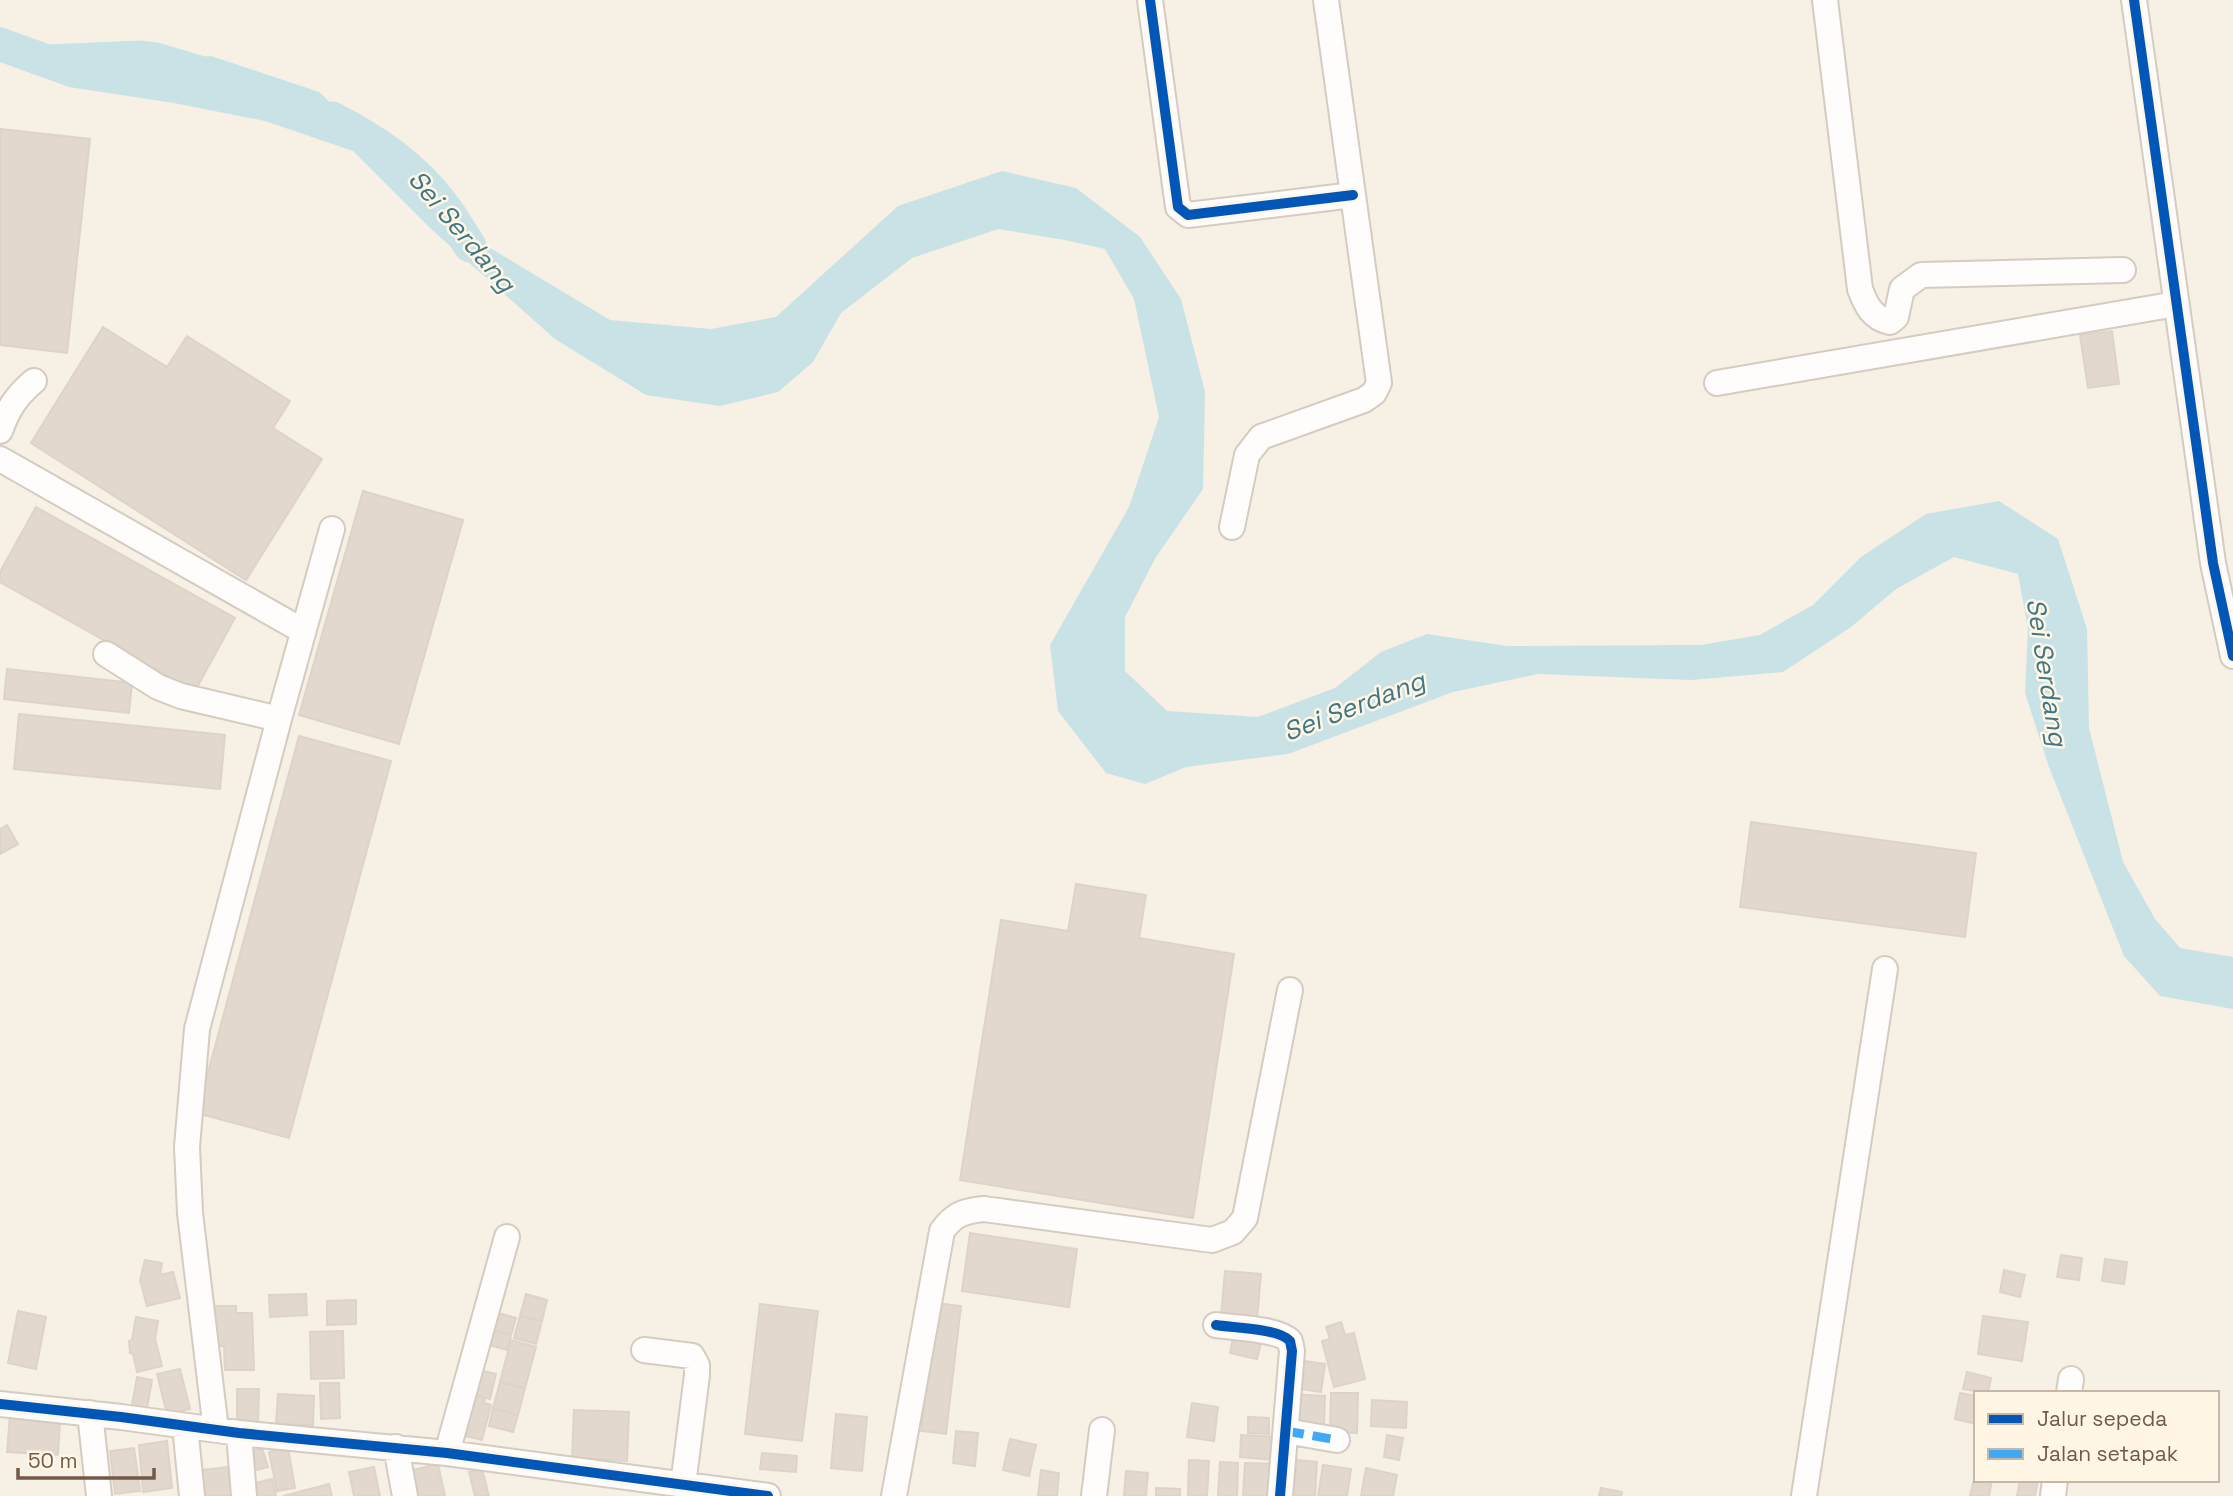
<svg xmlns="http://www.w3.org/2000/svg" width="2233" height="1496" viewBox="0 0 2233 1496" font-family="'Space Grotesk',sans-serif">
  <style>
    .water { fill: #c8e2e6 }
    .lines { fill: none; stroke-linecap: round; stroke-linejoin: round }
    .river { stroke: #c8e2e6; stroke-width: 33 }
    .building { fill: #e2d8cd; stroke: #ded3c8; stroke-width: 2 }
    .minor-casing { stroke: #d5cbc1; stroke-width: 28 }
    .minor { stroke: #fefdfb; stroke-width: 24 }
    .quiet { stroke: #3fa9f5; stroke-width: 9; stroke-dasharray: 18 9; stroke-linecap: butt }
    .cycleway-casing { stroke: #fff6e5; stroke-width: 15 }
    .cycleway { stroke: #0057b8; stroke-width: 10 }
    .labels { text-anchor: middle; dominant-baseline: central; stroke-width: 5; stroke-linejoin: round; paint-order: stroke }
    .water-label { font-size: 26px; font-style: italic; fill: #407787; stroke: #fff6e5 }
  </style>
  <rect width="100%" height="100%" fill="#f6f0e5"/>
  <path class="water" d="M0 27 42 50 136 63 211 56 319 92 482 243 610 320 711 329 776 317 898 206 1002 171 1076 188 1140 237 1181 299 1205 392 1203 489 1156 557 1125 617V671L1167 711 1258 717 1335 688 1381 652 1427 634 1507 646 1701 645 1760 635 1813 605 1861 557 1926 514 1999 501 2058 539 2087 629 2089 728 2123 862 2155 919 2180 948 2233 957V1009L2160 996 2124 956 2049 767 2025 693 2028 629 2018 574 1954 557 1896 589 1851 627 1783 672 1691 680 1538 674 1453 692 1288 754 1186 767 1145 784 1106 773 1058 711 1050 645 1129 507 1159 417 1134 299 1105 249 1065 240 998 229 912 258 841 313 813 362 778 392 720 406 646 395 555 339 430 228 353 151 265 121 174 103 69 87 0 62Z"/>
  <g class="lines">
    <path class="river" d="M0 44 47 61 141 57 156 59 206 74
      M332 118C375 140 414 166 443 205 453 218 461 233 470 246"/>
  </g>
  <path class="building" d="M0 129 90 139 67 353 0 345Z
    M103 327 167 367 187 336 290 401 273 428 322 459 246 580 31 443Z
    M2112 331 2119 384 2088 388 2080 335Z
    M363 491 463 520 399 744 299 715Z
    M36 507 235 618 195 691 0 582V572Z
    M7 669 132 683 129 713 4 699Z
    M19 714 225 735 220 789 14 769Z
    M299 736 391 761 289 1138 197 1113Z
    M1751 822 1976 853 1965 937 1740 907Z
    M7 825 18 844 0 854V829Z
    M1076 884 1146 895 1139 938 1234 954 1193 1218 960 1180 1001 920 1068 931Z
    M970 1233 1077 1249 1069 1307 962 1291Z
    M2061 1255 2082 1258 2079 1280 2057 1277Z
    M2105 1259 2127 1262 2124 1284 2102 1281Z
    M145 1260 162 1263 160 1275 173 1272 180 1298 147 1306 140 1280Z
    M2004 1270 2025 1275 2020 1297 2000 1292Z
    M1225 1271 1261 1274 1257 1319 1221 1315Z
    M306 1294 307 1315 270 1317 269 1295Z
    M526 1294 547 1300 542 1321 520 1316Z
    M356 1300V1324L327 1325V1301Z
    M936 1303 961 1306 946 1434 921 1431Z
    M760 1304 818 1311 802 1441 745 1434Z
    M210 1306H236V1313H252L254 1370H225L224 1346H212Z
    M18 1311 46 1317 36 1369 8 1363Z
    M495 1312 516 1318 511 1335 491 1330Z
    M520 1316 542 1321 536 1344 514 1338Z
    M1983 1316 2028 1322 2022 1361 1978 1354Z
    M136 1317 158 1321 155 1339 162 1366 137 1372 133 1354 130 1353 129 1341 132 1340Z
    M1341 1322 1345 1335 1354 1333 1365 1379 1334 1387 1322 1341 1330 1339 1326 1327Z
    M491 1330 511 1335 507 1350 486 1344Z
    M343 1331 344 1378 311 1379 310 1332Z
    M1234 1333 1262 1339 1257 1359 1230 1353Z
    M511 1340 536 1347 525 1388 500 1382Z
    M1298 1360 1325 1364 1321 1392 1295 1388Z
    M180 1369 190 1409 167 1414 157 1374Z
    M475 1369 496 1374 490 1399 468 1393Z
    M1967 1372 1991 1378 1988 1393 1963 1389Z
    M137 1377 152 1380 147 1408 132 1405Z
    M500 1382 525 1388 518 1415 493 1408Z
    M320 1383H339L340 1418 321 1419Z
    M237 1389H259L258 1423H237Z
    M1331 1393H1358L1357 1433 1330 1432Z
    M1960 1393 1976 1396V1424L1955 1419Z
    M278 1394 314 1396 313 1425 276 1424Z
    M468 1394 485 1398 484 1403 491 1405 482 1440 458 1434Z
    M1291 1394 1325 1396 1324 1427 1290 1425Z
    M1372 1400 1407 1402 1406 1428 1371 1426Z
    M1192 1403 1218 1407 1214 1441 1187 1437Z
    M493 1408 518 1415 513 1432 489 1426Z
    M574 1410 629 1412 627 1461 572 1458Z
    M836 1414 867 1417 862 1471 831 1468Z
    M10 1416 60 1420 58 1455 7 1452Z
    M1248 1417 1269 1418V1434L1248 1433Z
    M956 1431 978 1433 975 1466 953 1463Z
    M1241 1435 1275 1437 1274 1460 1240 1457Z
    M1387 1435 1403 1438 1399 1460 1384 1457Z
    M1010 1439 1036 1445 1029 1476 1003 1470Z
    M167 1441 172 1488 143 1492 139 1445Z
    M134 1448 140 1491 115 1494 110 1451Z
    M262 1448 268 1467 253 1471 248 1453Z
    M288 1448 295 1488 277 1491 269 1452Z
    M762 1453 797 1456 796 1472 760 1469Z
    M1285 1459 1317 1462 1315 1496H1282Z
    M1189 1460 1209 1461 1207 1496H1188Z
    M1220 1462 1238 1463 1237 1496H1218Z
    M1245 1463 1276 1464 1274 1496H1243Z
    M438 1464 445 1496H411L405 1472Z
    M1323 1465 1351 1469 1347 1496H1318Z
    M228 1467 233 1496H197L194 1471Z
    M374 1467 380 1496H354L349 1472Z
    M1366 1468 1397 1475 1393 1496H1361Z
    M482 1469 489 1496H475L469 1472Z
    M1041 1470 1059 1473 1057 1496H1038Z
    M1126 1471 1148 1473 1146 1496H1124Z
    M1976 1471V1480H1992L1989 1496H1970Z
    M272 1479 276 1496H258L255 1483Z
    M2020 1480H2038L2035 1496H2017Z
    M329 1484 332 1496H283Z
    M1156 1488 1180 1489V1496H1156Z
    M1601 1488 1622 1492 1621 1496H1599Z"/>
  <g class="lines">
    <defs>
      <path id="minor" d="M1150 0 1178 207 1188 215 1353 195
        M1825 0 1860 289C1866 305 1872 318 1890 322L1896 317 1902 289 1921 275 2123 270
        M2134 0 2213 563 2233 656
        M1717 383 2176 304
        M0 431C8 409 16 396 34 381
        M0 459 303 631
        M1232 527 1247 455 1261 437 1364 400 1374 393 1379 383 1326 0
        M106 654 158 687 181 696 279 719
        M1216 1325C1234 1328 1277 1328 1290 1341L1292 1351 1280 1496
        M644 1350 692 1356 697 1365V1375L683 1485
        M2069 1393 2071 1379
        M0 1404 121 1417 239 1433 447 1453 768 1496
        M90 1413 99 1496
        M185 1426 192 1496
        M216 1430 190 1213 187 1147 197 1029 279 719 332 529
        M1286 1431 1337 1440
        M239 1433 244 1496
        M396 1447 405 1496
        M447 1453 507 1237
        M894 1496 942 1231C954 1214 964 1211 984 1209L1212 1240 1233 1232 1245 1218 1290 990
        M1094 1496 1102 1430
        M1804 1496 1885 969
        M2053 1496 2055 1480"/>
    </defs>
    <use href="#minor" class="minor-casing"/>
    <use href="#minor" class="minor"/>
    <path class="quiet" d="M1286 1431 1337 1440"/>
    <defs>
      <path id="cycleway" d="M1150 0 1178 207 1188 215 1353 195
        M2134 0 2213 563 2233 656
        M1216 1325C1234 1328 1277 1328 1290 1341L1292 1351 1280 1496
        M0 1404 121 1417 239 1433 447 1453 768 1496"/>
    </defs>
    <use href="#cycleway" class="cycleway-casing"/>
    <use href="#cycleway" class="cycleway"/>
  </g>
  <g class="labels">
    <g class="water-label">
      <text transform="translate(462 231) rotate(50)">Sei Serdang</text>
      <text transform="translate(2047 672) rotate(81)">Sei Serdang</text>
      <text transform="translate(1354 706) rotate(-21)">Sei Serdang</text>
    </g>
  </g>
  <rect x="1974" y="1391" width="245" height="91" fill="#fff6e5" stroke="#c7b7a6" stroke-width="2"/>
  <rect x="1988" y="1414" width="35" height="10" fill="#0057b8" stroke="#c7b7a6" stroke-width="2"/>
  <text x="2037" y="1426" font-size="21" fill="#735947">Jalur sepeda</text>
  <rect x="1988" y="1449" width="35" height="10" fill="#3fa9f5" stroke="#c7b7a6" stroke-width="2"/>
  <text x="2037" y="1461" font-size="21" fill="#735947">Jalan setapak</text>
  <path d="M18 1468v10h136v-10" fill="none" stroke="#735947" stroke-width="3.5"/>
  <text x="28" y="1468" font-size="21" fill="#735947" stroke="#fff6e5" stroke-width="5" paint-order="stroke">50 m</text>
</svg>
